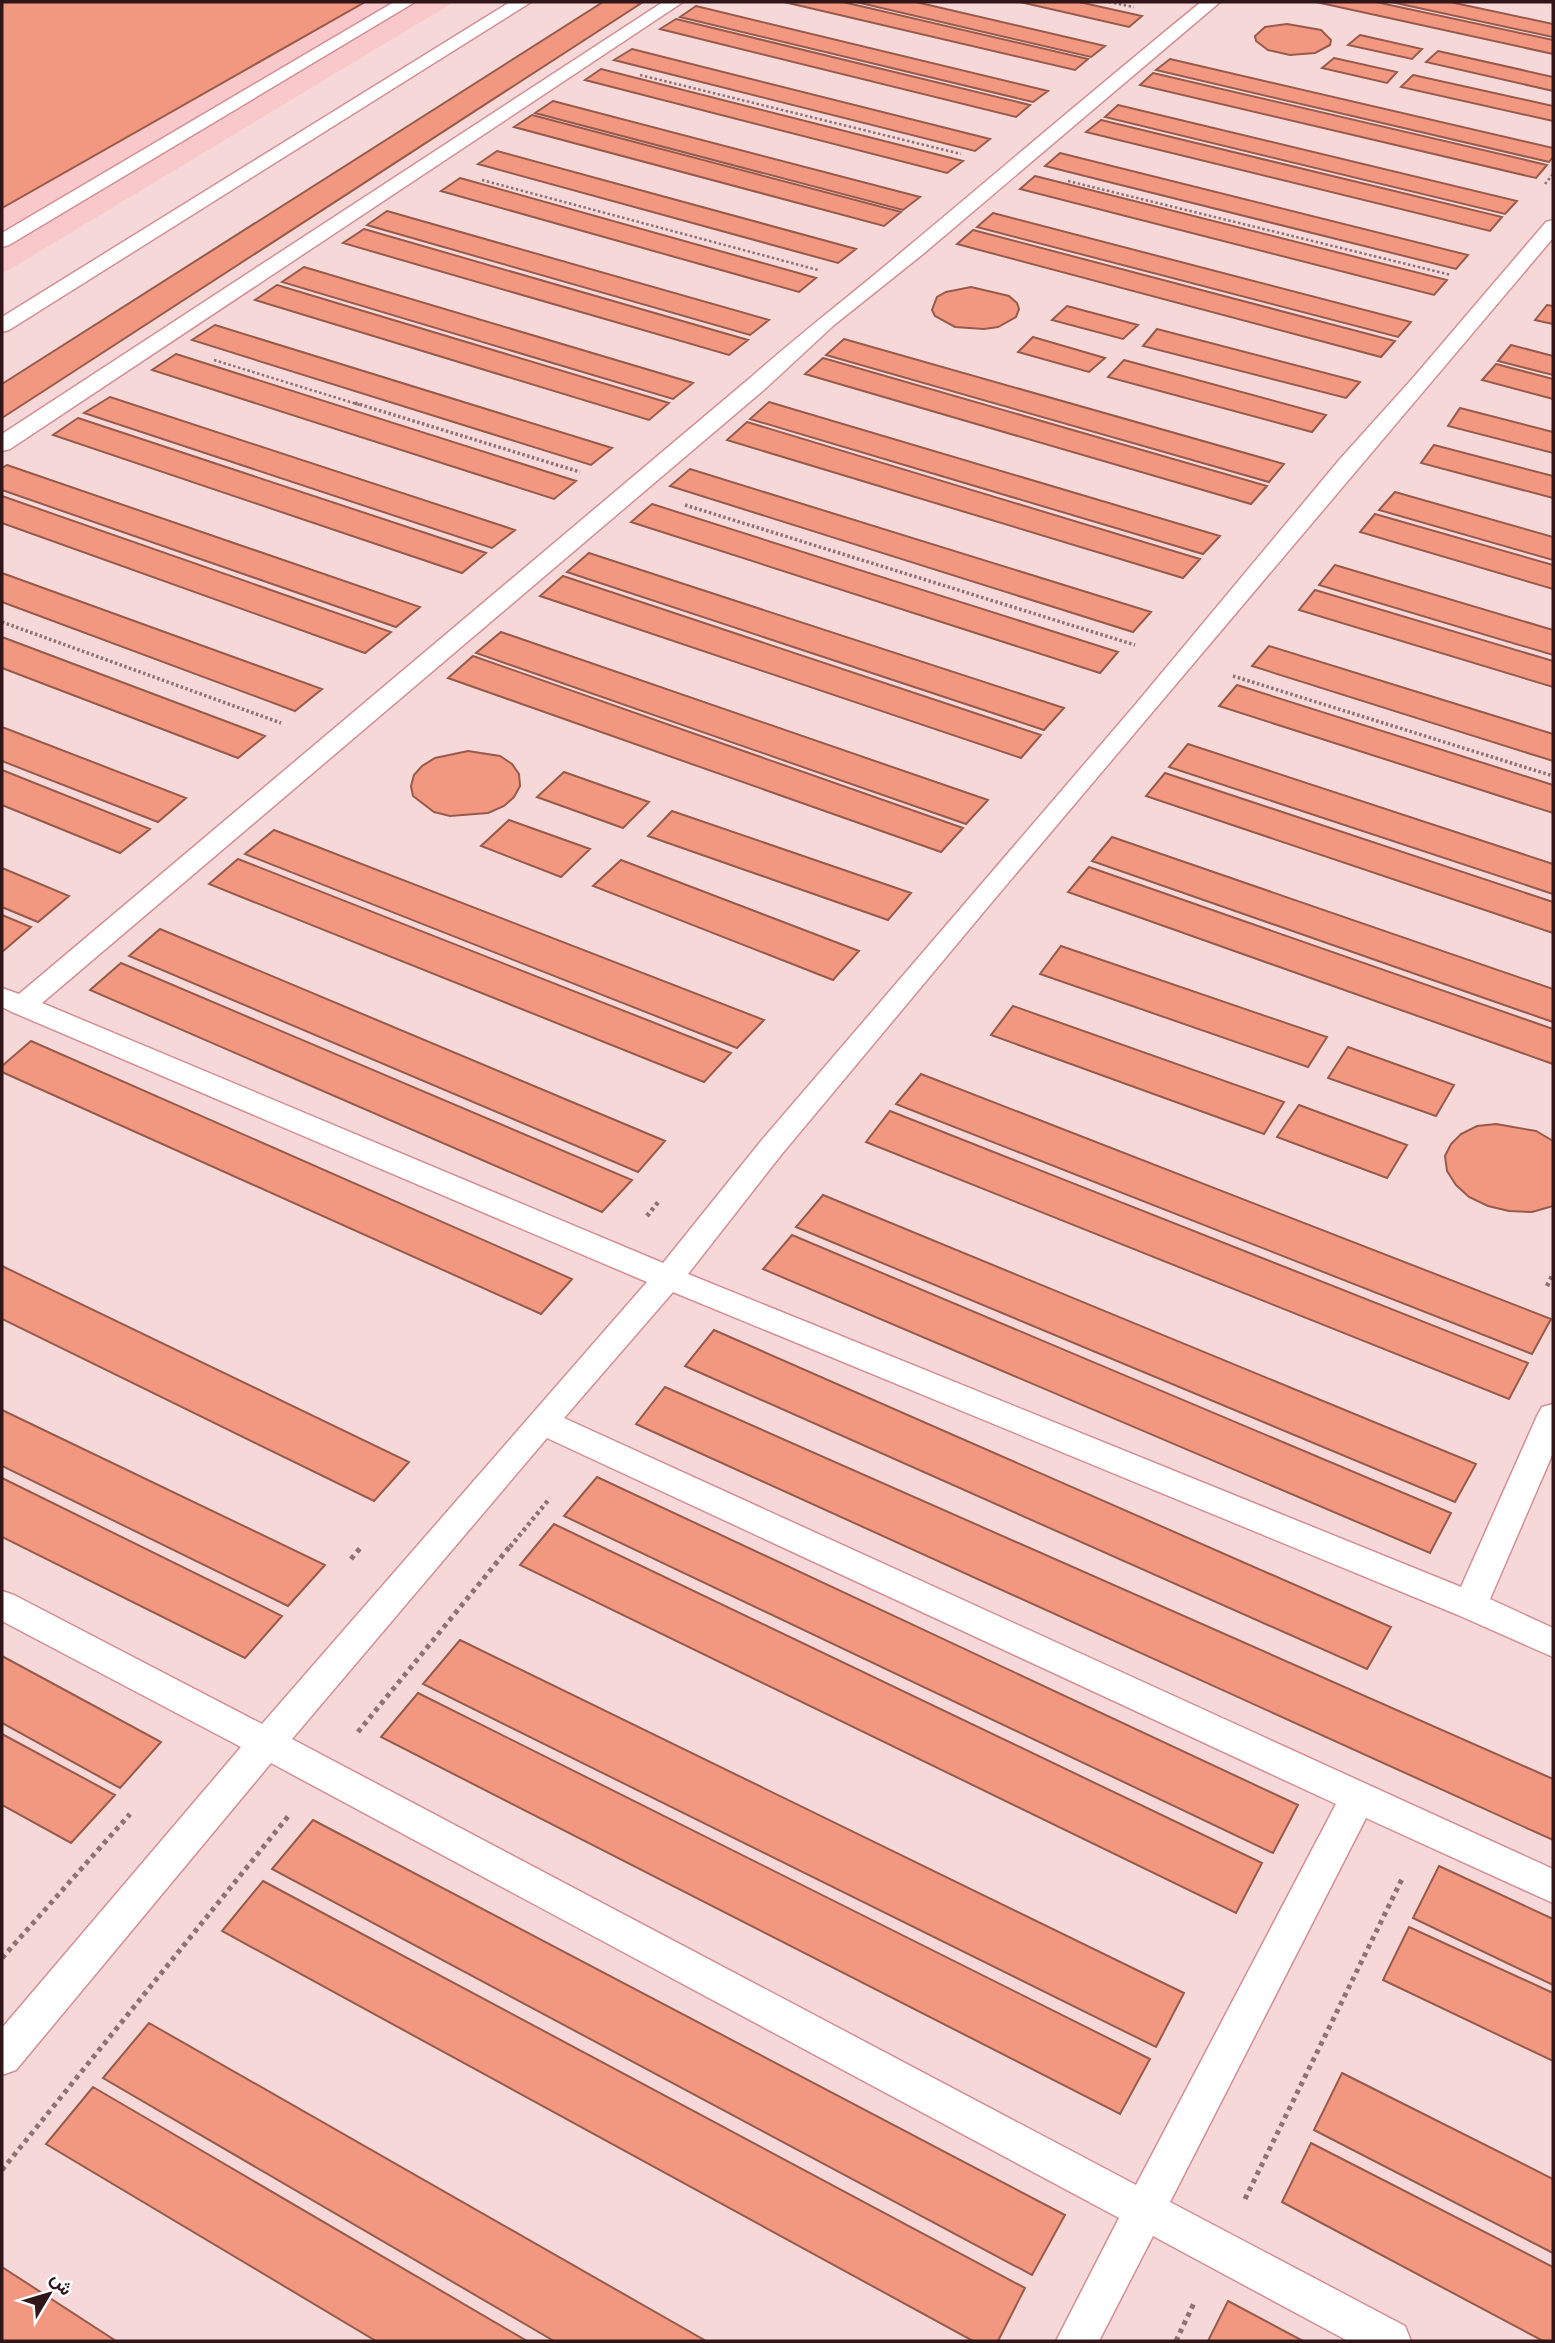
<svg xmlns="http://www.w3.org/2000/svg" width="1555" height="2343" viewBox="0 0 1555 2343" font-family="Raleway,Vazirmatn,sans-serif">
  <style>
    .built { fill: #f9c8ca }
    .building { fill: #f39880; stroke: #975a4b; stroke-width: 2 }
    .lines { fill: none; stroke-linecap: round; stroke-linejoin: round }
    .lane-casing { stroke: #d48f93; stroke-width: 3 }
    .path-far3 { stroke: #8e7274; stroke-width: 2.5; stroke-dasharray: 2.5 2.5; stroke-linecap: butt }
    .path-far2 { stroke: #8e7274; stroke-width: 3.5; stroke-dasharray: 2.5 2.5; stroke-linecap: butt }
    .path-far1 { stroke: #8e7274; stroke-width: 4.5; stroke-dasharray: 3.5 3.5; stroke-linecap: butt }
    .path { stroke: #8e7274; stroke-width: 5; stroke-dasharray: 4.5 4.5; stroke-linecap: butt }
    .lane { fill: #fff; fill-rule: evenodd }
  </style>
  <rect width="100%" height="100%" fill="#f6d8d9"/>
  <path class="built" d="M2 2H454L2 274Z"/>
  <path class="building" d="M2 2H365L2 208Z
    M603 2H643L2 418V384Z
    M784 2H843L1088 59 1075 70Z
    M856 2H916L1105 46 1091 57Z
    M1020 2H1079L1142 16 1129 27Z
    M1316 2H1376L1553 40V54Z
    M1391 2H1450L1553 24V37Z
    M696 6 1048 91 1033 102 680 17Z
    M676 19 1030 105 1016 117 660 29Z
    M1287 24 1321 30 1331 40 1330 45 1315 53 1290 55 1268 50 1256 41 1255 36 1265 27Z
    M1360 35 1422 49 1412 59 1348 45Z
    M632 49 990 139 975 151 614 60Z
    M1438 51 1553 77V91L1426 62Z
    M1334 58 1397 72 1387 83 1322 68Z
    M1170 59 1553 148V157L1549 162 1156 70Z
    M601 69 963 161 947 173 585 80Z
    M1153 73 1547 165 1536 178 1140 85Z
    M1413 75 1553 106V121L1401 87Z
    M553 101 920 197 903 210 535 113Z
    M1118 105 1517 201 1505 214 1105 117Z
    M532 115 901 212 884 226 514 127Z
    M1101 120 1502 217 1490 231 1086 132Z
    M497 151 856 249 838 263 478 164Z
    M1060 153 1468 255 1456 269 1045 166Z
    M1035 176 1447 280 1434 295 1020 189Z
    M460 178 816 278 799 292 441 191Z
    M387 211 769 320 750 335 367 225Z
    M993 213 1411 322 1398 337 977 227Z
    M364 229 748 340 729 355 343 243Z
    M973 230 1395 341 1381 357 957 244Z
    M304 267 693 383 673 399 282 282Z
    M277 285 669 403 649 420 255 300Z
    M971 287 1009 296 1017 303 1019 309 1016 317 998 327 984 329 955 327 935 316 932 310 937 297 946 292Z
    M1547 305 1553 306V324L1535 320Z
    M1067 306 1138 325 1123 339 1052 320Z
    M215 325 612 448 591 465 192 340Z
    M1157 329 1360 382 1346 398 1143 346Z
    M1033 337 1105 358 1089 372 1018 352Z
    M844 339 1284 464 1269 482 826 355Z
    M1511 345 1553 356V375L1498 361Z
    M176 354 576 481 554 499 152 370Z
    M823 358 1267 486 1251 504 805 374Z
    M1124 360 1326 415 1312 432 1108 377Z
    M1496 364 1553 379V399L1482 380Z
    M110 397 515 530 492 548 84 413Z
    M769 402 1220 536 1203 554 750 419Z
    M1460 408 1553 432V453L1448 426Z
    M78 418 486 553 462 573 53 435Z
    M747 422 1200 559 1183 578 727 440Z
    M1434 445 1553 476V498L1421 463Z
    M7 465 420 607 396 627 2 490V468Z
    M690 469 1151 612 1133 632 670 486Z
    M1395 492 1553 537V560L1379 510Z
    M2 496 391 632 365 653 2 523Z
    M652 504 1118 652 1100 673 631 522Z
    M1375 514 1553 565V589L1360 532Z
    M589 553 1064 708 1044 730 567 572Z
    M1335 565 1553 630V655L1319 585Z
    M2 573 322 689 295 711 2 602Z
    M563 576 1041 735 1021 758 540 596Z
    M1315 590 1553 661V687L1299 610Z
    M501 632 988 800 966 824 476 653Z
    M2 637 265 736 238 758 2 668Z
    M1269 646 1553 734V761L1252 666Z
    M473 656 963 828 941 852 448 678Z
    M1237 685 1553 785V813L1219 706Z
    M2 727 186 798 158 822 2 761Z
    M1188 744 1553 864V894L1169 767Z
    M468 751 500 756 512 764 519 774 520 786 514 797 504 806 488 813 450 816 434 812 413 796 411 786 414 775 422 766 435 758Z
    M2 770 150 829 120 853 2 805Z
    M564 772 649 802 623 828 537 797Z
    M1165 773 1553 902V933L1146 796Z
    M672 811 911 893 888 920 648 836Z
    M509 820 590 849 561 877 481 846Z
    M274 830 764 1020 737 1048 245 854Z
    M1112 837 1553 989V1022L1092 861Z
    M238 859 731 1053 704 1082 209 884Z
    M621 860 859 951 833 980 593 886Z
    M1089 867 1553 1029V1064L1068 892Z
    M2 868 69 896 38 922 2 907Z
    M2 915 31 927 2 952Z
    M160 929 665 1141 638 1172 129 956Z
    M1061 946 1327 1037 1308 1067 1040 974Z
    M121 963 632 1180 602 1212 90 990Z
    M1013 1006 1284 1102 1264 1134 991 1035Z
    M31 1041 572 1279 541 1314 2 1072V1066Z
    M1348 1047 1454 1085 1436 1116 1328 1078Z
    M921 1074 1551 1319 1532 1354 896 1104Z
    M1299 1105 1407 1145 1387 1178 1277 1137Z
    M890 1111 1528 1363 1509 1399 866 1142Z
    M1496 1124 1536 1131 1553 1141V1206L1532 1212 1509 1211 1488 1206 1469 1197 1456 1185 1447 1171 1445 1156 1451 1144 1461 1134 1477 1126Z
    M823 1195 1476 1464 1455 1502 796 1227Z
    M792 1235 1451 1513 1430 1553 763 1269Z
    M2 1266 409 1462 374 1501 2 1319Z
    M714 1330 1391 1627 1367 1669 685 1366Z
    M665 1387 1553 1779V1840L636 1424Z
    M2 1410 325 1565 288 1606 2 1466Z
    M597 1477 1298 1805 1273 1853 564 1516Z
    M2 1478 282 1616 245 1658 2 1537Z
    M554 1524 1262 1863 1236 1913 520 1565Z
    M460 1640 1184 1993 1156 2047 423 1684Z
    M2 1656 161 1742 120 1788 2 1723Z
    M418 1693 1150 2059 1120 2114 381 1737Z
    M2 1734 115 1795 71 1843 2 1805Z
    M313 1820 1065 2215 1032 2275 272 1869Z
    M1439 1866 1553 1919V1985L1413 1918Z
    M263 1881 1025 2288 998 2341H973L222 1931Z
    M1409 1927 1553 1993V2061L1383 1980Z
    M149 2023 706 2341H554L103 2078Z
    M1342 2073 1553 2179V2253L1314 2130Z
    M93 2087 527 2341H376L46 2144Z
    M1311 2143 1553 2267V2341H1543L1282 2202Z
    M2 2267 116 2341H2Z
    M1228 2301 1303 2341H1208Z"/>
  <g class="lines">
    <defs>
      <path id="lane" d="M394 2H415L9 245 2 247V233Z
        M510 2H531L9 330 2 332V317Z
        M663 2H683L10 449 2 451V434Z
        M1201 2H1220L923 254 834 325 766 388 42 1003 663 1263 761 1141 1135 705 1340 459 1412 379 1546 222 1553 220V238L992 902 781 1155 688 1274 1461 1587 1537 1416 1542 1407 1553 1404V1453L1490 1599 1553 1628V1657L1458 1615 673 1292 564 1418 1553 1869V1903L1366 1818 1170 2202 1405 2326 1411 2341H1348L1153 2236 1099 2341H1056L1119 2218 271 1763 16 2070 2 2075V2028L241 1747 2 1621V1591L14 1595 262 1724 647 1282 12 1012 2 1007V988L19 994 750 378C802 332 857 290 910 245 1007 164 1103 82 1201 2ZM547 1438 1336 1804 1136 2185 292 1739Z"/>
    </defs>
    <use href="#lane" class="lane-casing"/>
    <path class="path-far3" d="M1109 2 1134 7
      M640 75 961 154
      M482 180 818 270
      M1068 181 1451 275
      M1545 184 1553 174
      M214 360 360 405"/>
    <path class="path-far2" d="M355 403 580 472
      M685 505 1135 645
      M2 622 281 723
      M1233 676 1553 776"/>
    <path class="path-far1" d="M647 1216 659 1201
      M1547 1286 1553 1274
      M510 1547 550 1498"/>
    <path class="path" d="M351 1559 362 1546
      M358 1732 511 1545
      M2 1958 130 1814
      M2 2170 290 1814
      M1245 2199 1403 1877
      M1176 2341 1195 2301"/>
    <use href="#lane" class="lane"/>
  </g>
  <rect width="1555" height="2343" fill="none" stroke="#301618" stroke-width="7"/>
  <g transform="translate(49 2294) rotate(52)" stroke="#ffffff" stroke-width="5" paint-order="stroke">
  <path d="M0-5L12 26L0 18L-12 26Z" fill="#301618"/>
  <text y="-10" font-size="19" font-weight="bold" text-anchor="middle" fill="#301618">ش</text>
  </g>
</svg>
